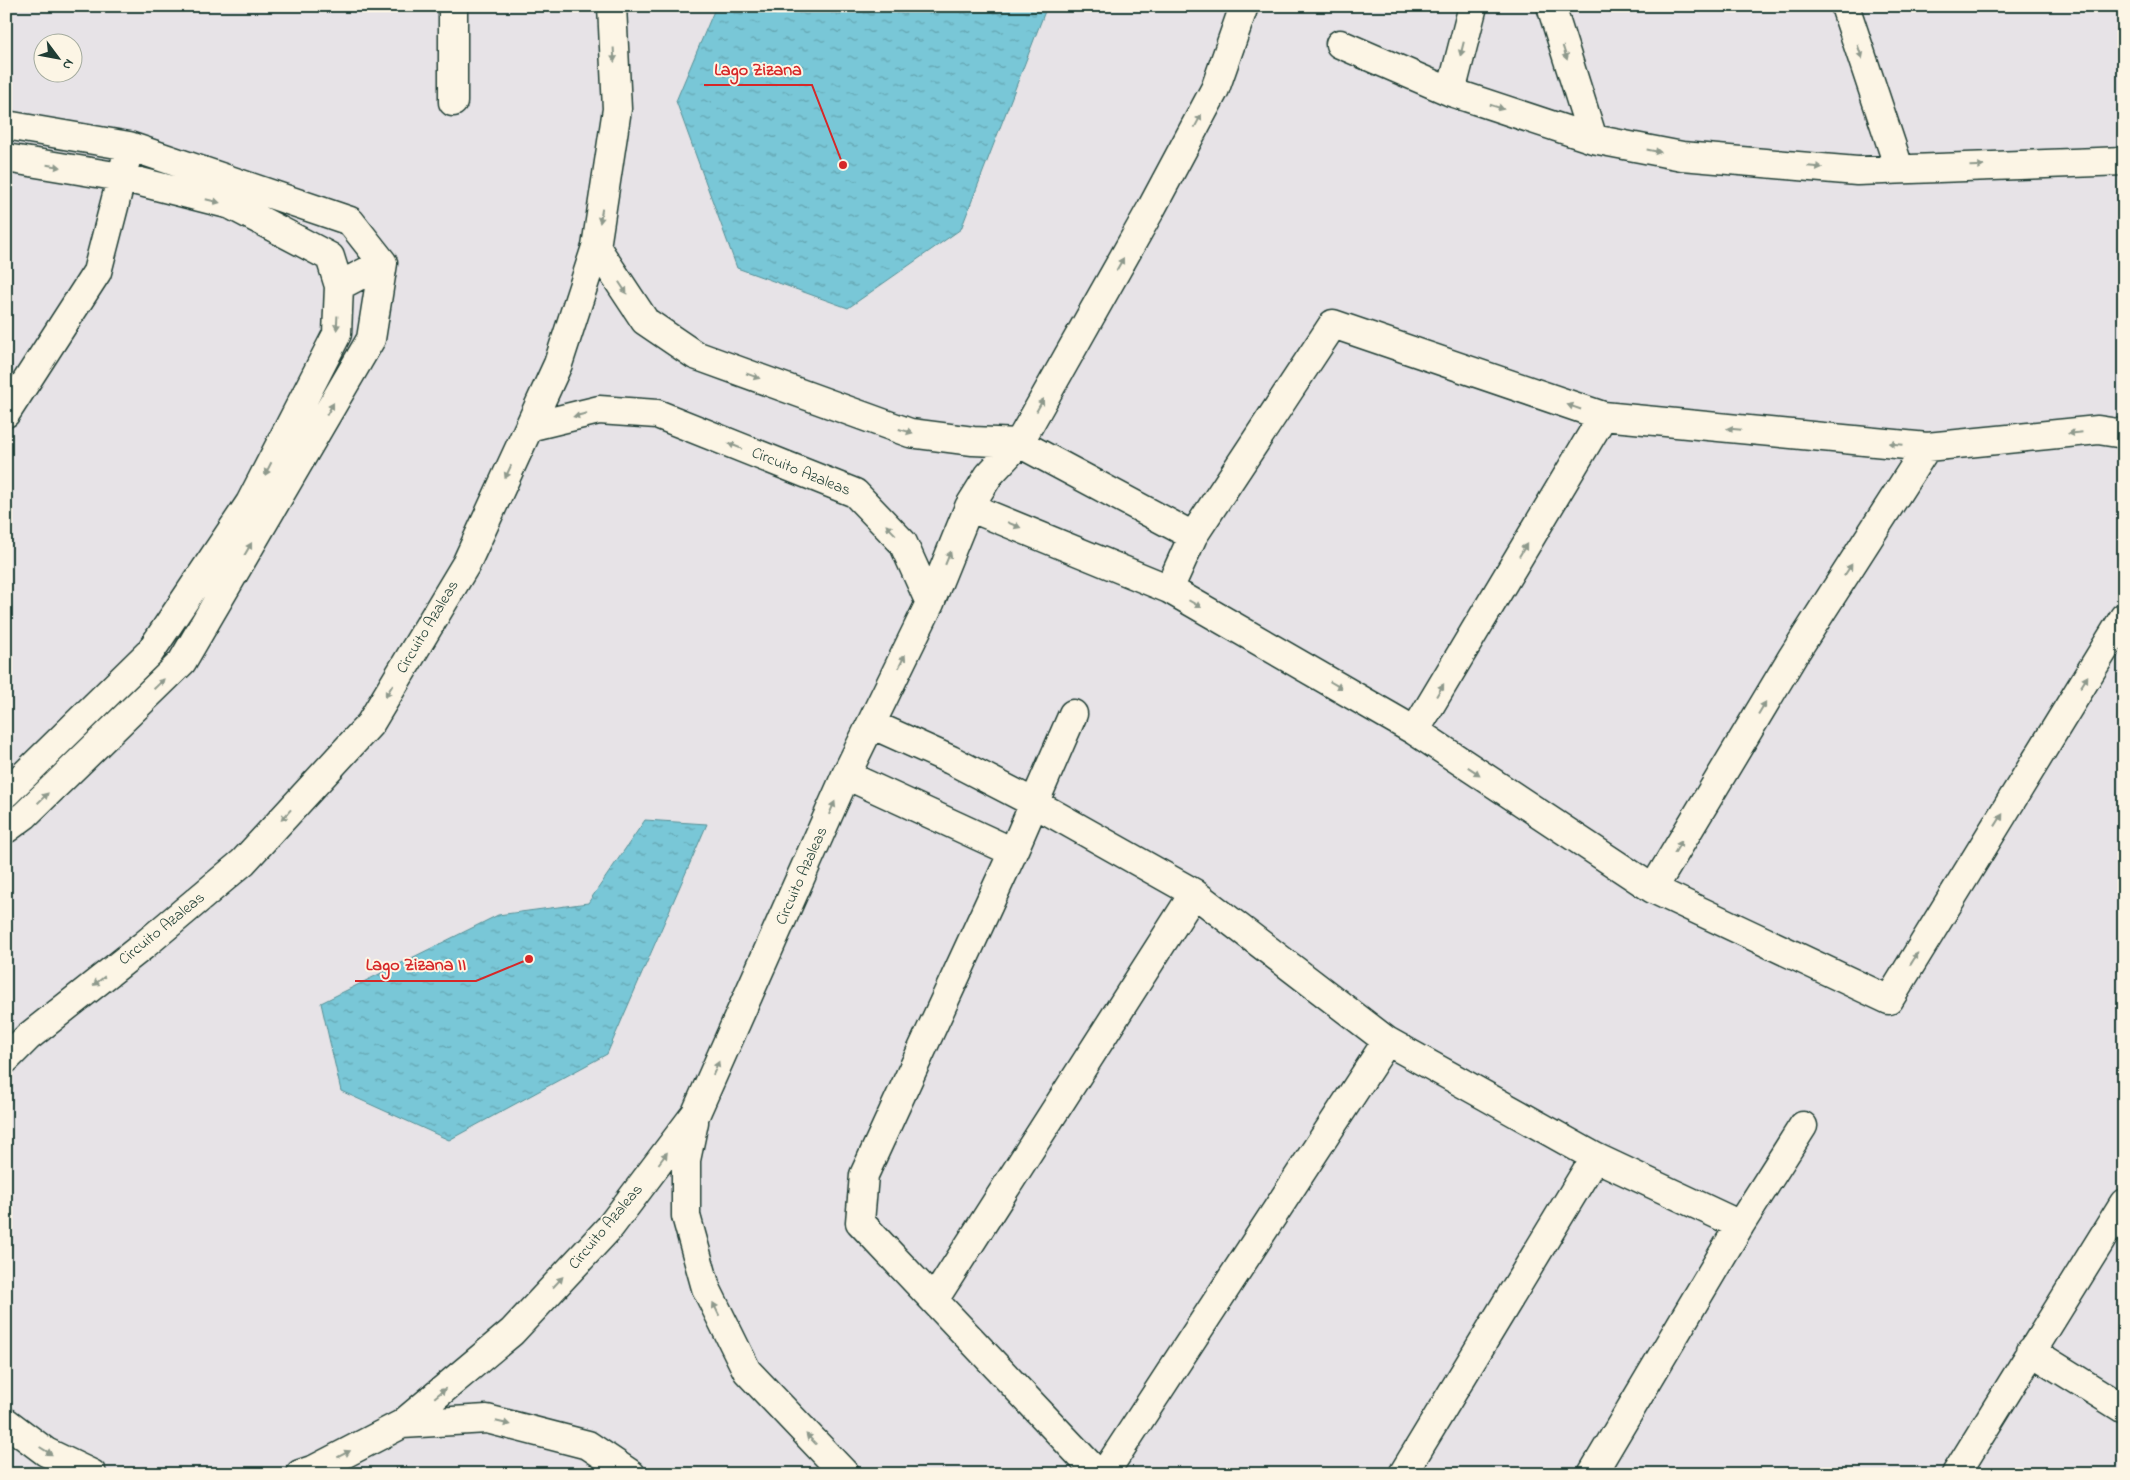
<svg xmlns="http://www.w3.org/2000/svg" width="2130" height="1480" viewBox="0 0 2130 1480" font-family="'Indie Flower',sans-serif">
  <style>
    .water { fill: url(#water-ripples); stroke: #559096 }
    .lines { fill: none; stroke-linecap: round; stroke-linejoin: round }
    .minor-casing { stroke: #1f3d34; stroke-width: 31 }
    .minor { stroke: #fcf5e5; stroke-width: 28 }
    .oneway { fill: #8e998c }
    .labels { text-anchor: middle; dominant-baseline: central; stroke-width: 4; stroke-linejoin: round; paint-order: stroke }
    .street-label { font-size: 16px; fill: #1f3d34; stroke: #fcf5e5 }
    .leader { fill: none; stroke: #d62828; stroke-width: 2 }
    .callout-dot { fill: #d62828; stroke: #fcf5e5; stroke-width: 2 }
    .callout-label { font-size: 18px; text-anchor: middle; font-weight: bold; fill: #d62828; stroke: #fcf5e5; stroke-width: 4; stroke-linejoin: round; paint-order: stroke }
  </style>
  <defs>
    <pattern id="water-ripples" width="26" height="14" patternUnits="userSpaceOnUse" patternTransform="scale(1.25)"><rect width="26" height="14" fill="#79c7d7"/><path d="M2 4q2-2 4 0t4 0M15 11q2-2 4 0t4 0" fill="none" stroke="#63a3af"/></pattern>
  </defs>
  <rect width="100%" height="100%" fill="#e7e3e7"/>
  <filter id="ink" filterUnits="userSpaceOnUse"><feTurbulence type="fractalNoise" baseFrequency=".02" numOctaves="2"/><feDisplacementMap in="SourceGraphic" scale="10" xChannelSelector="R" yChannelSelector="G"/><feConvolveMatrix kernelMatrix="1 2 1 2 8 2 1 2 1" color-interpolation-filters="sRGB"/></filter>
  <g filter="url(#ink)">
    <path class="water" d="M716 6H1047L961 229 848 308 737 268 676 101Z
      M645 820 707 824 607 1054 449 1140 341 1091 321 1003 498 915 588 903Z"/>
    <g class="lines">
      <defs>
        <path id="minor" d="M453 6V102
          M1551 6 1593 139
          M1845 6 1899 168
          M1340 44 1451 92 1593 139 1682 156 1857 171 2124 161
          M1451 92 1473 6
          M6 125 129 146 350 221 383 263 371 339 182 662 25 815 6 829
          M6 158 121 177 231 205 330 257 339 286 337 334 250 503 150 652 6 793
          M596 247 645 321 695 355 910 433 973 441 1019 443 1193 536 1333 324 1603 416 1927 447 2098 430 2124 434
          M339 286 383 263
          M6 413 97 272 126 160
          M529 427 599 410 657 414 855 493 903 543 930 603
          M969 507 1169 589 1415 731 1653 889 1889 1000 2124 617
          M1169 589 1193 536
          M1073 714 1013 852 864 1175 860 1222 1098 1474
          M871 724 951 760 1034 803 1194 893 1387 1041 1595 1157 1740 1225
          M1415 731 1603 416
          M846 775 1013 852
          M1653 889 1793 656 1927 447
          M6 1059 28 1037 143 946 243 862 370 724 466 564 558 364 596 247 617 109 612 6
          M694 1122 686 1160V1216L706 1288 747 1371 845 1474
          M934 1300 1194 893
          M2031 1351 2124 1409
          M6 1422 46 1452 92 1474
          M402 1424 487 1419 588 1445 631 1474
          M300 1474 315 1469 402 1424 512 1332 610 1227 696 1113 846 775 930 603 969 507 989 475 1019 443 1151 209 1215 89 1244 6
          M1104 1474 1387 1041
          M1403 1474 1595 1157
          M1592 1474 1740 1225 1803 1126
          M1956 1474 2124 1203"/>
      </defs>
      <use href="#minor" class="minor-casing"/>
      <use href="#minor" class="minor"/>
    </g>
    <defs><path id="oneway-solid" d="M-6-.8H1V-3.2L6.5 0L1 3.2V.8H-6Z" transform="scale(1.25)"/></defs>
    <g class="oneway">
      <use href="#oneway-solid" transform="translate(1462 49) rotate(104)"/>
      <use href="#oneway-solid" transform="translate(1860 52) rotate(71)"/>
      <use href="#oneway-solid" transform="translate(1565 53) rotate(72)"/>
      <use href="#oneway-solid" transform="translate(614 55) rotate(87)"/>
      <use href="#oneway-solid" transform="translate(1497 107) rotate(18)"/>
      <use href="#oneway-solid" transform="translate(1198 121) rotate(-62)"/>
      <use href="#oneway-solid" transform="translate(1654 151) rotate(11)"/>
      <use href="#oneway-solid" transform="translate(54 166) rotate(9)"/>
      <use href="#oneway-solid" transform="translate(1977 166) rotate(-2)"/>
      <use href="#oneway-solid" transform="translate(1815 167) rotate(5)"/>
      <use href="#oneway-solid" transform="translate(213 201) rotate(14)"/>
      <use href="#oneway-solid" transform="translate(601 216) rotate(99)"/>
      <use href="#oneway-solid" transform="translate(1120 264) rotate(-61)"/>
      <use href="#oneway-solid" transform="translate(623 288) rotate(57)"/>
      <use href="#oneway-solid" transform="translate(337 323) rotate(93)"/>
      <use href="#oneway-solid" transform="translate(753 376) rotate(20)"/>
      <use href="#oneway-solid" transform="translate(1040 405) rotate(-61)"/>
      <use href="#oneway-solid" transform="translate(1574 407) rotate(-161)"/>
      <use href="#oneway-solid" transform="translate(330 409) rotate(-60)"/>
      <use href="#oneway-solid" transform="translate(580 415) rotate(166)"/>
      <use href="#oneway-solid" transform="translate(1734 429) rotate(-175)"/>
      <use href="#oneway-solid" transform="translate(906 431) rotate(16)"/>
      <use href="#oneway-solid" transform="translate(2075 433) rotate(174)"/>
      <use href="#oneway-solid" transform="translate(1896 444) rotate(-175)"/>
      <use href="#oneway-solid" transform="translate(735 446) rotate(-158)"/>
      <use href="#oneway-solid" transform="translate(268 469) rotate(117)"/>
      <use href="#oneway-solid" transform="translate(508 472) rotate(115)"/>
      <use href="#oneway-solid" transform="translate(1014 525) rotate(22)"/>
      <use href="#oneway-solid" transform="translate(891 530) rotate(-134)"/>
      <use href="#oneway-solid" transform="translate(248 549) rotate(-60)"/>
      <use href="#oneway-solid" transform="translate(1523 550) rotate(-59)"/>
      <use href="#oneway-solid" transform="translate(948 558) rotate(-68)"/>
      <use href="#oneway-solid" transform="translate(1848 570) rotate(-57)"/>
      <use href="#oneway-solid" transform="translate(1195 604) rotate(30)"/>
      <use href="#oneway-solid" transform="translate(902 661) rotate(-64)"/>
      <use href="#oneway-solid" transform="translate(2084 682) rotate(-58)"/>
      <use href="#oneway-solid" transform="translate(159 684) rotate(-44)"/>
      <use href="#oneway-solid" transform="translate(1336 685) rotate(30)"/>
      <use href="#oneway-solid" transform="translate(1440 690) rotate(-59)"/>
      <use href="#oneway-solid" transform="translate(389 691) rotate(121)"/>
      <use href="#oneway-solid" transform="translate(1762 708) rotate(-59)"/>
      <use href="#oneway-solid" transform="translate(1474 771) rotate(34)"/>
      <use href="#oneway-solid" transform="translate(43 798) rotate(-44)"/>
      <use href="#oneway-solid" transform="translate(832 808) rotate(-66)"/>
      <use href="#oneway-solid" transform="translate(286 815) rotate(132)"/>
      <use href="#oneway-solid" transform="translate(1999 820) rotate(-58)"/>
      <use href="#oneway-solid" transform="translate(1678 847) rotate(-59)"/>
      <use href="#oneway-solid" transform="translate(1914 959) rotate(-58)"/>
      <use href="#oneway-solid" transform="translate(99 981) rotate(142)"/>
      <use href="#oneway-solid" transform="translate(716 1068) rotate(-66)"/>
      <use href="#oneway-solid" transform="translate(663 1158) rotate(-53)"/>
      <use href="#oneway-solid" transform="translate(558 1282) rotate(-47)"/>
      <use href="#oneway-solid" transform="translate(716 1309) rotate(-116)"/>
      <use href="#oneway-solid" transform="translate(440 1393) rotate(-40)"/>
      <use href="#oneway-solid" transform="translate(503 1423) rotate(14)"/>
      <use href="#oneway-solid" transform="translate(811 1439) rotate(-134)"/>
      <use href="#oneway-solid" transform="translate(46 1451) rotate(32)"/>
      <use href="#oneway-solid" transform="translate(344 1454) rotate(-27)"/>
    </g>
  </g>
  <g class="labels">
    <g class="street-label">
      <text transform="translate(801 472) rotate(22)">Circuito Azaleas</text>
      <text transform="translate(428 627) rotate(-59)">Circuito Azaleas</text>
      <text transform="translate(802 876) rotate(-66)">Circuito Azaleas</text>
      <text transform="translate(162 929) rotate(-39)">Circuito Azaleas</text>
      <text transform="translate(606 1227) rotate(-50)">Circuito Azaleas</text>
    </g>
  </g>
  <path class="leader" d="M843 165L812 85H704M529 959L476 981H355"/>
  <g class="callout-dot">
    <circle cx="843" cy="165" r="5"/>
    <circle cx="529" cy="959" r="5"/>
  </g>
  <g class="callout-label">
    <text x="758" y="75">Lago Zizana</text>
    <text x="416" y="970">Lago Zizana II</text>
  </g>
  <rect width="2130" height="1480" fill="none" stroke="#fcf5e5" stroke-width="25"/>
  <rect x="12" y="12" width="2105" height="1455" fill="none" stroke="#1f3d34" stroke-width="2" filter="url(#ink)"/>
  <g transform="translate(58 58) rotate(122)"><circle r="24" fill="#fcf5e5" stroke="#a4ab9e"/>
  <path d="M0-4L9 19L0 12L-9 19Z" fill="#1f3d34"/>
  <text y="-8" font-size="14" font-weight="bold" text-anchor="middle" fill="#1f3d34">N</text>
  </g>
</svg>
